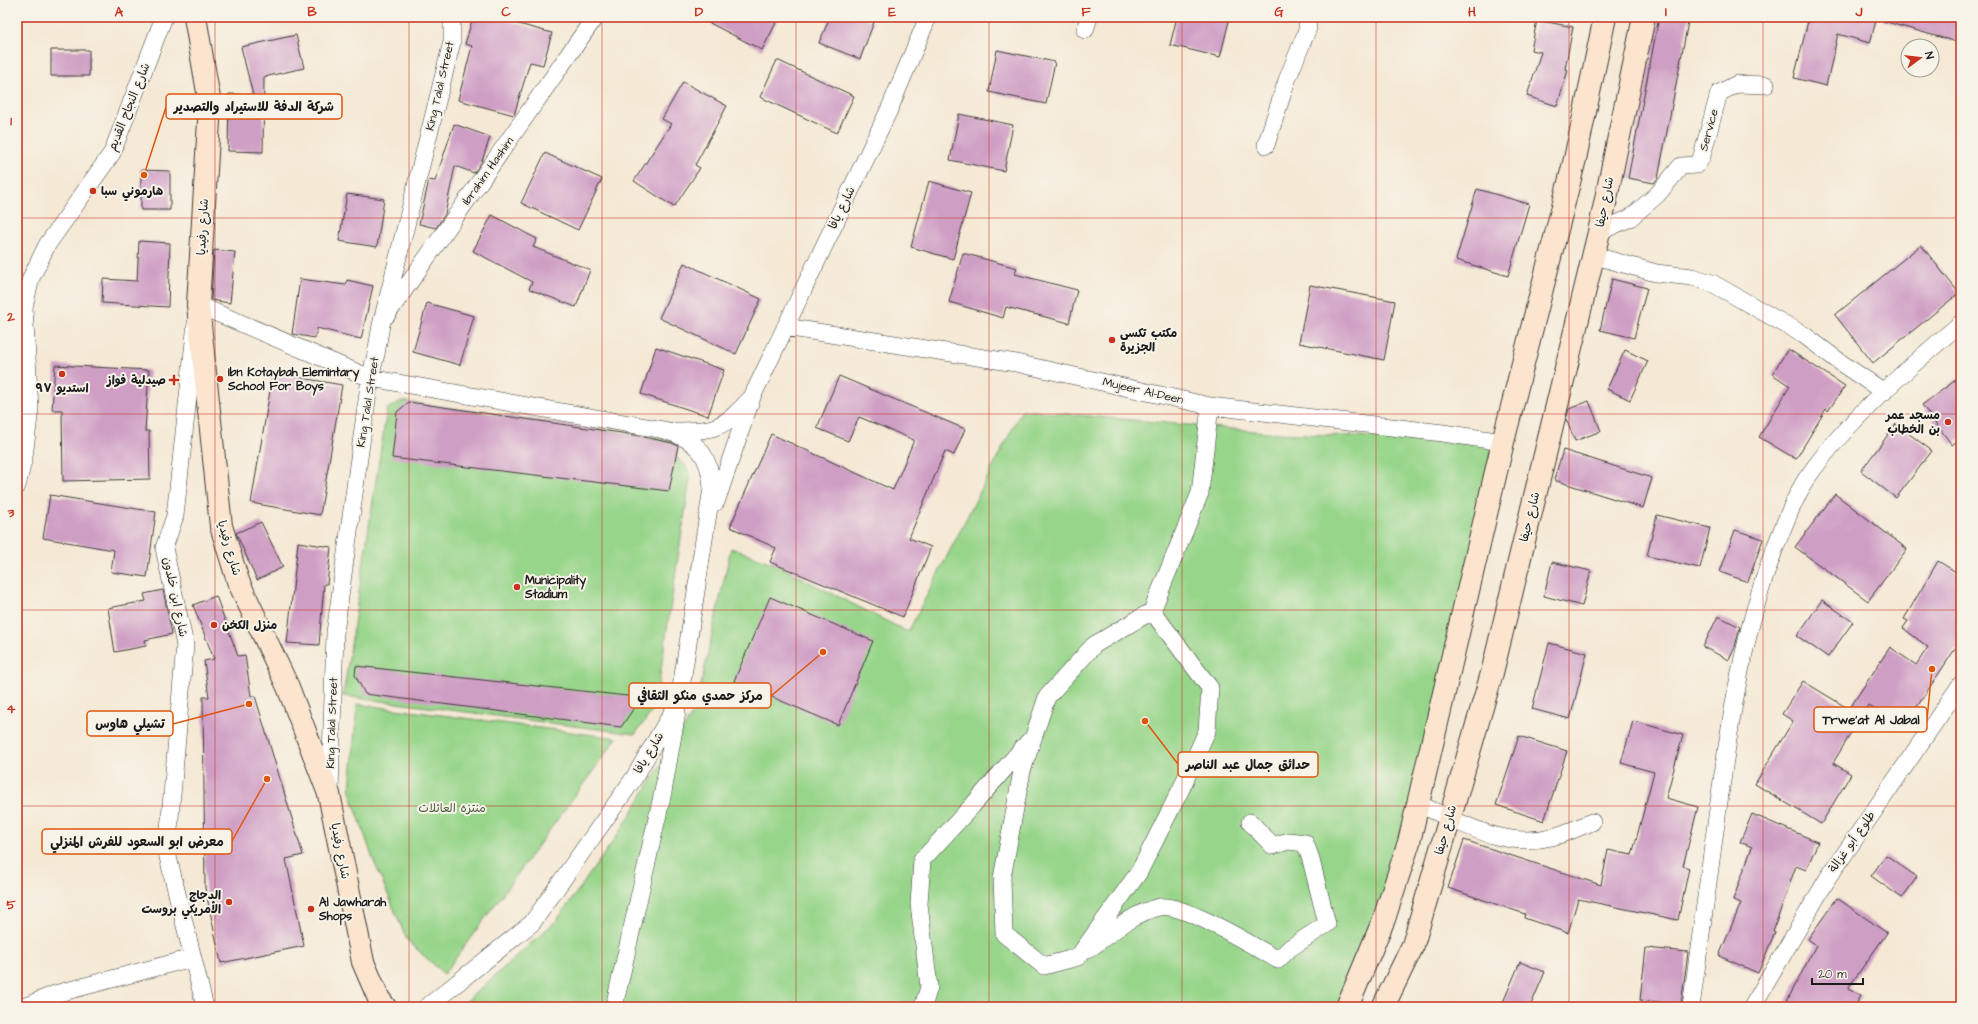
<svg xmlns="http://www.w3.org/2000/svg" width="1978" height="1024" viewBox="0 0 1978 1024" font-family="'Architects Daughter','Playpen Sans Arabic',sans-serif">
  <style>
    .green { fill: #97d58a; stroke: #5a7853 }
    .building { fill: #cf9ec5 }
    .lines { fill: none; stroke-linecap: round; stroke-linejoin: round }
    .minor-casing { stroke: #3d3b38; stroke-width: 18 }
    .secondary-casing { stroke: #3d3b38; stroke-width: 24 }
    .minor { stroke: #fff; stroke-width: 17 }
    .secondary { stroke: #fbe5cf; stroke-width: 22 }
    .grid { fill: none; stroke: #c8321e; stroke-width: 1; stroke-opacity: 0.55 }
    .poi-dot { fill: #c8321e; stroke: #f7f3e8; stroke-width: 1.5 }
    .labels { text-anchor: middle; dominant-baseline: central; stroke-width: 4; stroke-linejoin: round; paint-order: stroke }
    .street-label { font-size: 12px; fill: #1c1c1c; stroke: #f7f3e8 }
    .poi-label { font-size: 12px; font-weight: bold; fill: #1c1c1c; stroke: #f7f3e8; text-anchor: start }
    .park-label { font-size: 12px; fill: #475d42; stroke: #f7f3e8 }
    .leader { fill: none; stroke: #de560d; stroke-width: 1.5 }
    .callout-dot { fill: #de560d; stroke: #f7f3e8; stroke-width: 1.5 }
    .callout { fill: #f7f3e8; stroke: #de560d; stroke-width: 1.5 }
    .callout-label { font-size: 13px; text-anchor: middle; font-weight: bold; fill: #1c1c1c }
    .neatline { fill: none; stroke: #c8321e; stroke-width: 1.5 }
    .grid-label { font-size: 13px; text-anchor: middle; font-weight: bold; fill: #c8321e }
  </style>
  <rect width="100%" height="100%" fill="#f7f3e8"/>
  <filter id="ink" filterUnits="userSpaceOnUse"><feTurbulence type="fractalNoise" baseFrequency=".025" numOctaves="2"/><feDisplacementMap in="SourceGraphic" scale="8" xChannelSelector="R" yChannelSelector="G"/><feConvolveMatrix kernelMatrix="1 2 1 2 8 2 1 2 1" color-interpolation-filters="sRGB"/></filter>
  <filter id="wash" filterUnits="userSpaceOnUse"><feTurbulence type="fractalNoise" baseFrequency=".012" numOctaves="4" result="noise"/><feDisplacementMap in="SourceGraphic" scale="16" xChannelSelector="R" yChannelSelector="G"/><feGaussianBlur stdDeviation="0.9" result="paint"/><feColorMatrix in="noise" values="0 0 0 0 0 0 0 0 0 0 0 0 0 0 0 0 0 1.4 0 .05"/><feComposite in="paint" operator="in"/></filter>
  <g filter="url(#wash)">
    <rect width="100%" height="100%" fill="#f5e9d5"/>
    <path class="green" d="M401 401 679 441 676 458C686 464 688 468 690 479L657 695 651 713 635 734 343 696 387 409Z
      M1022 410 1277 433 1503 442 1374 944 1343 1007H460L557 920 621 830 696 708 731 548 770 562 908 632Z
      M357 704 617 738 444 974 407 940 373 859 350 792Z"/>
    <g id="blocks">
      <path class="building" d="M473 17H493L552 33 543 65 530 62 514 115 458 100 472 46 465 44Z
        M698 17H779L762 50Z
        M830 17H861L874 22 860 59 819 43Z
        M1177 17H1230L1220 57 1170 45Z
        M1659 17H1689L1658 178 1654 183 1628 178Z
        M1809 17H1877L1870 43 1838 34 1826 86 1794 78Z
        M1883 17H1961V28L1957 42 1883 21Z
        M1537 20 1573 27 1565 69 1568 70 1557 106 1527 96 1541 52 1531 50Z
        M296 35 304 68 264 77 263 152 228 151 229 94 253 95 241 47Z
        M51 50H89V76H51Z
        M997 50 1055 62 1046 104 989 92Z
        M777 60 854 96 837 133 760 97Z
        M683 82 727 106 695 165 700 168 674 207 634 181 671 124 662 119Z
        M959 114 1013 125 1004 171 950 160Z
        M454 124 490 137 482 161 474 173 455 166 445 214 436 228 419 224 429 180 435 181Z
        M545 153 602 179 578 230 521 203Z
        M141 170 170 171V210H141Z
        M929 181 971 193 953 259 911 247Z
        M1477 189 1529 204 1508 276 1456 260Z
        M347 194 384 199 377 247 339 241Z
        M492 215 537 239 533 247 590 270 576 307 529 289 532 282 473 251Z
        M139 241 170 243 168 307 102 303 103 279 137 281Z
        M1921 245 1959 293 1873 363 1835 315Z
        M214 250 235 252 230 303 211 300Z
        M963 253 1017 268 1015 274 1077 290 1069 323 1006 307 1003 318 949 302Z
        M684 263 761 299 736 354 659 318Z
        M300 279 346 285 347 280 373 286 361 339 317 328 315 338 292 334Z
        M1612 279 1647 288 1634 338 1600 330Z
        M1310 285 1395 301 1384 360 1299 343Z
        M427 303 474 316 460 365 413 352Z
        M656 347 724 370 708 416 641 394Z
        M1788 349 1845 386 1828 411 1826 409 1796 459 1759 437 1790 386 1772 374Z
        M1625 350 1648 361 1630 400 1607 389Z
        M55 365 149 370 145 431H149L150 479 63 481 62 410H52Z
        M273 373 342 385 320 515 251 503Z
        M839 376 965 429 954 455 945 451 909 538 931 547 903 617 770 562 776 548 730 527 771 434 893 490 914 440 859 417 848 441 817 428Z
        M1961 376V438L1952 445 1922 405Z
        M1589 401 1601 431 1575 441 1566 419 1569 409Z
        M409 402 635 435 672 443 678 446 669 491 392 458 397 412Z
        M1896 424 1932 451 1896 498 1861 471Z
        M1563 450 1652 478 1643 508 1554 480Z
        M1835 494 1907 549 1868 601 1795 547Z
        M50 495 156 512 147 577 111 572 114 550 43 538Z
        M1657 515 1710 528 1700 568 1647 556Z
        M261 522 283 567 257 580 236 533Z
        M1735 530 1763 539 1748 582 1720 572Z
        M298 542 331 547 327 584H324L319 645 287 643Z
        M1938 561 1961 575V653L1955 649 1903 728 1868 705 1833 763 1851 774 1821 824 1755 784 1793 721 1782 714 1803 681 1849 709 1890 647 1916 665 1928 647 1903 628 1908 621 1904 619Z
        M1552 562 1591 571 1582 606 1544 596Z
        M163 590 172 634 145 640 146 646 115 652 108 608 146 601 144 594Z
        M216 596 238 656 245 655 251 696H255L303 855 286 859 304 946 221 963 205 888 203 697H209L204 661 214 659 193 605Z
        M770 597 873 641 838 725 734 681Z
        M1822 600 1853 622 1828 657 1797 636Z
        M1718 616 1740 627 1735 647 1729 660 1703 647Z
        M1549 643 1587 653 1570 719 1532 709Z
        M356 666 636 697 634 708 621 727 365 694 355 675Z
        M1633 721 1683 735 1666 798 1698 807 1683 866 1689 868 1678 920 1578 899 1568 933 1524 918 1525 914 1448 888 1464 840 1601 885 1608 850 1632 855 1654 772 1621 763Z
        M1519 736 1567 751 1544 821 1496 805Z
        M1752 814 1818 842 1806 870 1796 866 1773 931 1775 932 1758 973 1719 956 1741 903 1733 900 1752 847 1740 842Z
        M1886 855 1917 877 1902 898 1871 876Z
        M1837 898 1887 933 1848 988 1861 995 1855 1007H1784L1816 945 1808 939Z
        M1646 948 1688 952 1681 1005 1640 1000Z
        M1520 962 1545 972 1530 1007H1501Z"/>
    </g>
  </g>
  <g filter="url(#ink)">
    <use href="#blocks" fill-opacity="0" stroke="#3d3b38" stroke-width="1"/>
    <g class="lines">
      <defs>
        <path id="minor" d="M1085 30 1089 17
          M1266 145 1287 80 1308 28 1306 17
          M1599 232 1630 218 1657 195 1681 166 1697 165 1702 156 1719 93 1737 84 1766 85
          M1592 255 1656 273 1692 277 1712 283 1804 335 1844 365 1884 392
          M386 316 595 17
          M785 327 1016 363 1210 406 1443 433 1503 442
          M752 397 889 110 928 17
          M673 431C716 431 723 429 752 397L716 502
          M17 486 24 457 30 409 24 307 31 278 47 245 112 153 164 17
          M1152 611 1210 688 1207 731 1181 789 1139 872 1078 957 1044 966 1004 934 1002 878 1022 771 1047 697 1094 645 1152 611 1200 493 1210 406
          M330 790 335 633 370 378 376 354 381 325 452 42V17
          M1418 804C1464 823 1501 849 1552 837 1565 834 1579 827 1592 822
          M1089 949C1110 934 1133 913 1159 907 1181 902 1256 947 1278 960L1290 948 1327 924 1310 856 1305 843 1288 841 1273 846 1250 822
          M23 1007 55 994 192 958
          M205 1007 167 853 185 645 164 548 175 516 198 305 370 378 664 430C696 439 710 454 712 488L679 701 634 778 532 923 427 1007
          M614 1007 663 792 677 712
          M923 1007 929 987 919 904 922 860 972 806 1028 742
          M1691 1007C1700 941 1709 875 1718 809 1730 721 1743 631 1775 548 1784 525 1794 498 1807 478 1847 420 1908 368 1961 323
          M1752 1007 1828 878 1961 684"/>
        <path id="secondary" d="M195 17 210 104 198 305 221 526 238 581 288 687 329 794 363 962 379 999 385 1007
          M1347 1007 1384 919 1409 842 1503 442 1575 159 1605 17
          M1383 1007 1413 945 1492 673 1599 232 1644 17"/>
      </defs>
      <use href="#minor" class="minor-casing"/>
      <use href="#secondary" class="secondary-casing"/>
      <use href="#minor" class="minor"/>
      <use href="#secondary" class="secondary"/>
    </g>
  </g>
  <path class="grid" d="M215 17V1007M409 17V1007M602 17V1007M796 17V1007M989 17V1007M1182 17V1007M1376 17V1007M1569 17V1007M1763 17V1007M17 218H1961M17 414H1961M17 610H1961M17 806H1961"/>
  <g class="poi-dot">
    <circle cx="93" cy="191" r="4"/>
    <circle cx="1112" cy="340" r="4"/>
    <circle cx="62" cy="374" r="4"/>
    <circle cx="220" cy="379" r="4"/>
    <path d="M172 374h4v4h4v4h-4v4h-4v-4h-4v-4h4z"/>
    <circle cx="1948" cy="422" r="4"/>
    <circle cx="517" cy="587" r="4"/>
    <circle cx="214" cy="625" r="4"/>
    <circle cx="229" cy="902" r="4"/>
    <circle cx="311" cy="909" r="4"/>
  </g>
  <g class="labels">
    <g class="street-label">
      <text transform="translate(440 86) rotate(-77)">King Talal Street</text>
      <text transform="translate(129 107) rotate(-68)">شارع النجاح القديم</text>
      <text transform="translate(1709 130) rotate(-75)">Service</text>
      <text transform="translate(488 171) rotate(-55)">Ibrahim Hashim</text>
      <text transform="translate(1605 202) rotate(-79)">شارع حيفا</text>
      <text transform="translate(842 208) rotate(-64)">شارع يافا</text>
      <text transform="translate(203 227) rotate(-87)">شارع رفيديا</text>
      <text transform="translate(1143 391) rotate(13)">Mujeer Al-Deen</text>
      <text transform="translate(368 402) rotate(-81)">King Talal Street</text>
      <text transform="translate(1530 517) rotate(-76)">شارع حيفا</text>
      <text transform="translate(229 548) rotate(74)">شارع رفيديا</text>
      <text transform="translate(175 597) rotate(78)">شارع ابن خلدون</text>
      <text transform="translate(332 723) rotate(-88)">King Talal Street</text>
      <text transform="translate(649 753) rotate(-59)">شارع يافا</text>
      <text transform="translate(1446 830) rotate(-74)">شارع حيفا</text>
      <text transform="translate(1852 842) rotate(-55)">طلوع أبو غزالة</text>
      <text transform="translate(340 851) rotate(79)">شارع رفيديا</text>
    </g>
    <g class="poi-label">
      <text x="101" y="191">هارموني سبا</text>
      <text x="1120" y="333">مكتب تكسي<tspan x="1120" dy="14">الجزيرة</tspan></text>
      <text x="228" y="372">Ibn Kotaybah Elemintary<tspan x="228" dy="14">School For Boys</tspan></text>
      <text x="166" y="380" text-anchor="end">صيدلية فواز</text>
      <text x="62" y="388" text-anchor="middle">استديو ٩٧</text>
      <text x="1940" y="415" text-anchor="end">مسجد عمر<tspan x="1940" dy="14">بن الخطاب</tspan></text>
      <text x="525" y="580">Municipality<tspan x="525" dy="14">Stadium</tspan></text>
      <text x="222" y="625">منزل الكخن</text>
      <text x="221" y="895" text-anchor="end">الدجاج<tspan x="221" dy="14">الأمريكي بروست</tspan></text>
      <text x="319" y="902">Al Jawharah<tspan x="319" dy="14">Shops</tspan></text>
    </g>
    <g class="park-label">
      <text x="452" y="808">منتزه العائلات</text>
    </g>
  </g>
  <path class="leader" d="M144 175L166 107M823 652L771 696M1932 669L1927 719M249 704L173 724M1145 721L1178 764M267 779L232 841"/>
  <g class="callout-dot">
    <circle cx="144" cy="175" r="4"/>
    <circle cx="823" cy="652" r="4"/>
    <circle cx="1932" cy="669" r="4"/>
    <circle cx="249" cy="704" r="4"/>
    <circle cx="1145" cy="721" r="4"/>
    <circle cx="267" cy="779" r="4"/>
  </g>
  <g class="callout">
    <rect x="166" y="94" width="176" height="25" rx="4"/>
    <rect x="629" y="683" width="142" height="25" rx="4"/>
    <rect x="1814" y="707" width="113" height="25" rx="4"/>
    <rect x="87" y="711" width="86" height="25" rx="4"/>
    <rect x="1178" y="752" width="140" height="25" rx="4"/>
    <rect x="42" y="829" width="190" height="25" rx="4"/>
  </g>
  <g class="callout-label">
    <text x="254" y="111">شركة الدفة للاستيراد والتصدير</text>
    <text x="700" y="700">مركز حمدي منكو الثقافي</text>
    <text x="1871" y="724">Trwe'at Al Jabal</text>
    <text x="130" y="728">تشيلي هاوس</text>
    <text x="1248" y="769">حدائق جمال عبد الناصر</text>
    <text x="137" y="846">معرض ابو السعود للفرش المنزلي</text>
  </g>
  <rect width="1978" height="1024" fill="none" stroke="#f7f3e8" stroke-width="44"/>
  <g transform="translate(1920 58) rotate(75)"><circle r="19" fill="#f7f3e8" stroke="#9f9d96"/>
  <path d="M0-3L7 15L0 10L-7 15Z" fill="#c8321e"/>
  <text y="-6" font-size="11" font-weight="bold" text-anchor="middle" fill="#1c1c1c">N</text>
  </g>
  <path d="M1812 978v6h51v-6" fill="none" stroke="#1c1c1c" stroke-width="2"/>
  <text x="1818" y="978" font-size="12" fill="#1c1c1c" stroke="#f7f3e8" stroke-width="3" paint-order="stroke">20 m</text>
  <rect x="22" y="22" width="1934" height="980" class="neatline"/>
  <g class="grid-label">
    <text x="119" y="16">A</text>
    <text x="312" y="16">B</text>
    <text x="506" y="16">C</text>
    <text x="699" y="16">D</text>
    <text x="892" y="16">E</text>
    <text x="1086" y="16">F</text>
    <text x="1279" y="16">G</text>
    <text x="1472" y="16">H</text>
    <text x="1666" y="16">I</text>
    <text x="1859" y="16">J</text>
    <text x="11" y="125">1</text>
    <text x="11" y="321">2</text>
    <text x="11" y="517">3</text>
    <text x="11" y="713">4</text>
    <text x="11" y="909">5</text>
  </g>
</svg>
